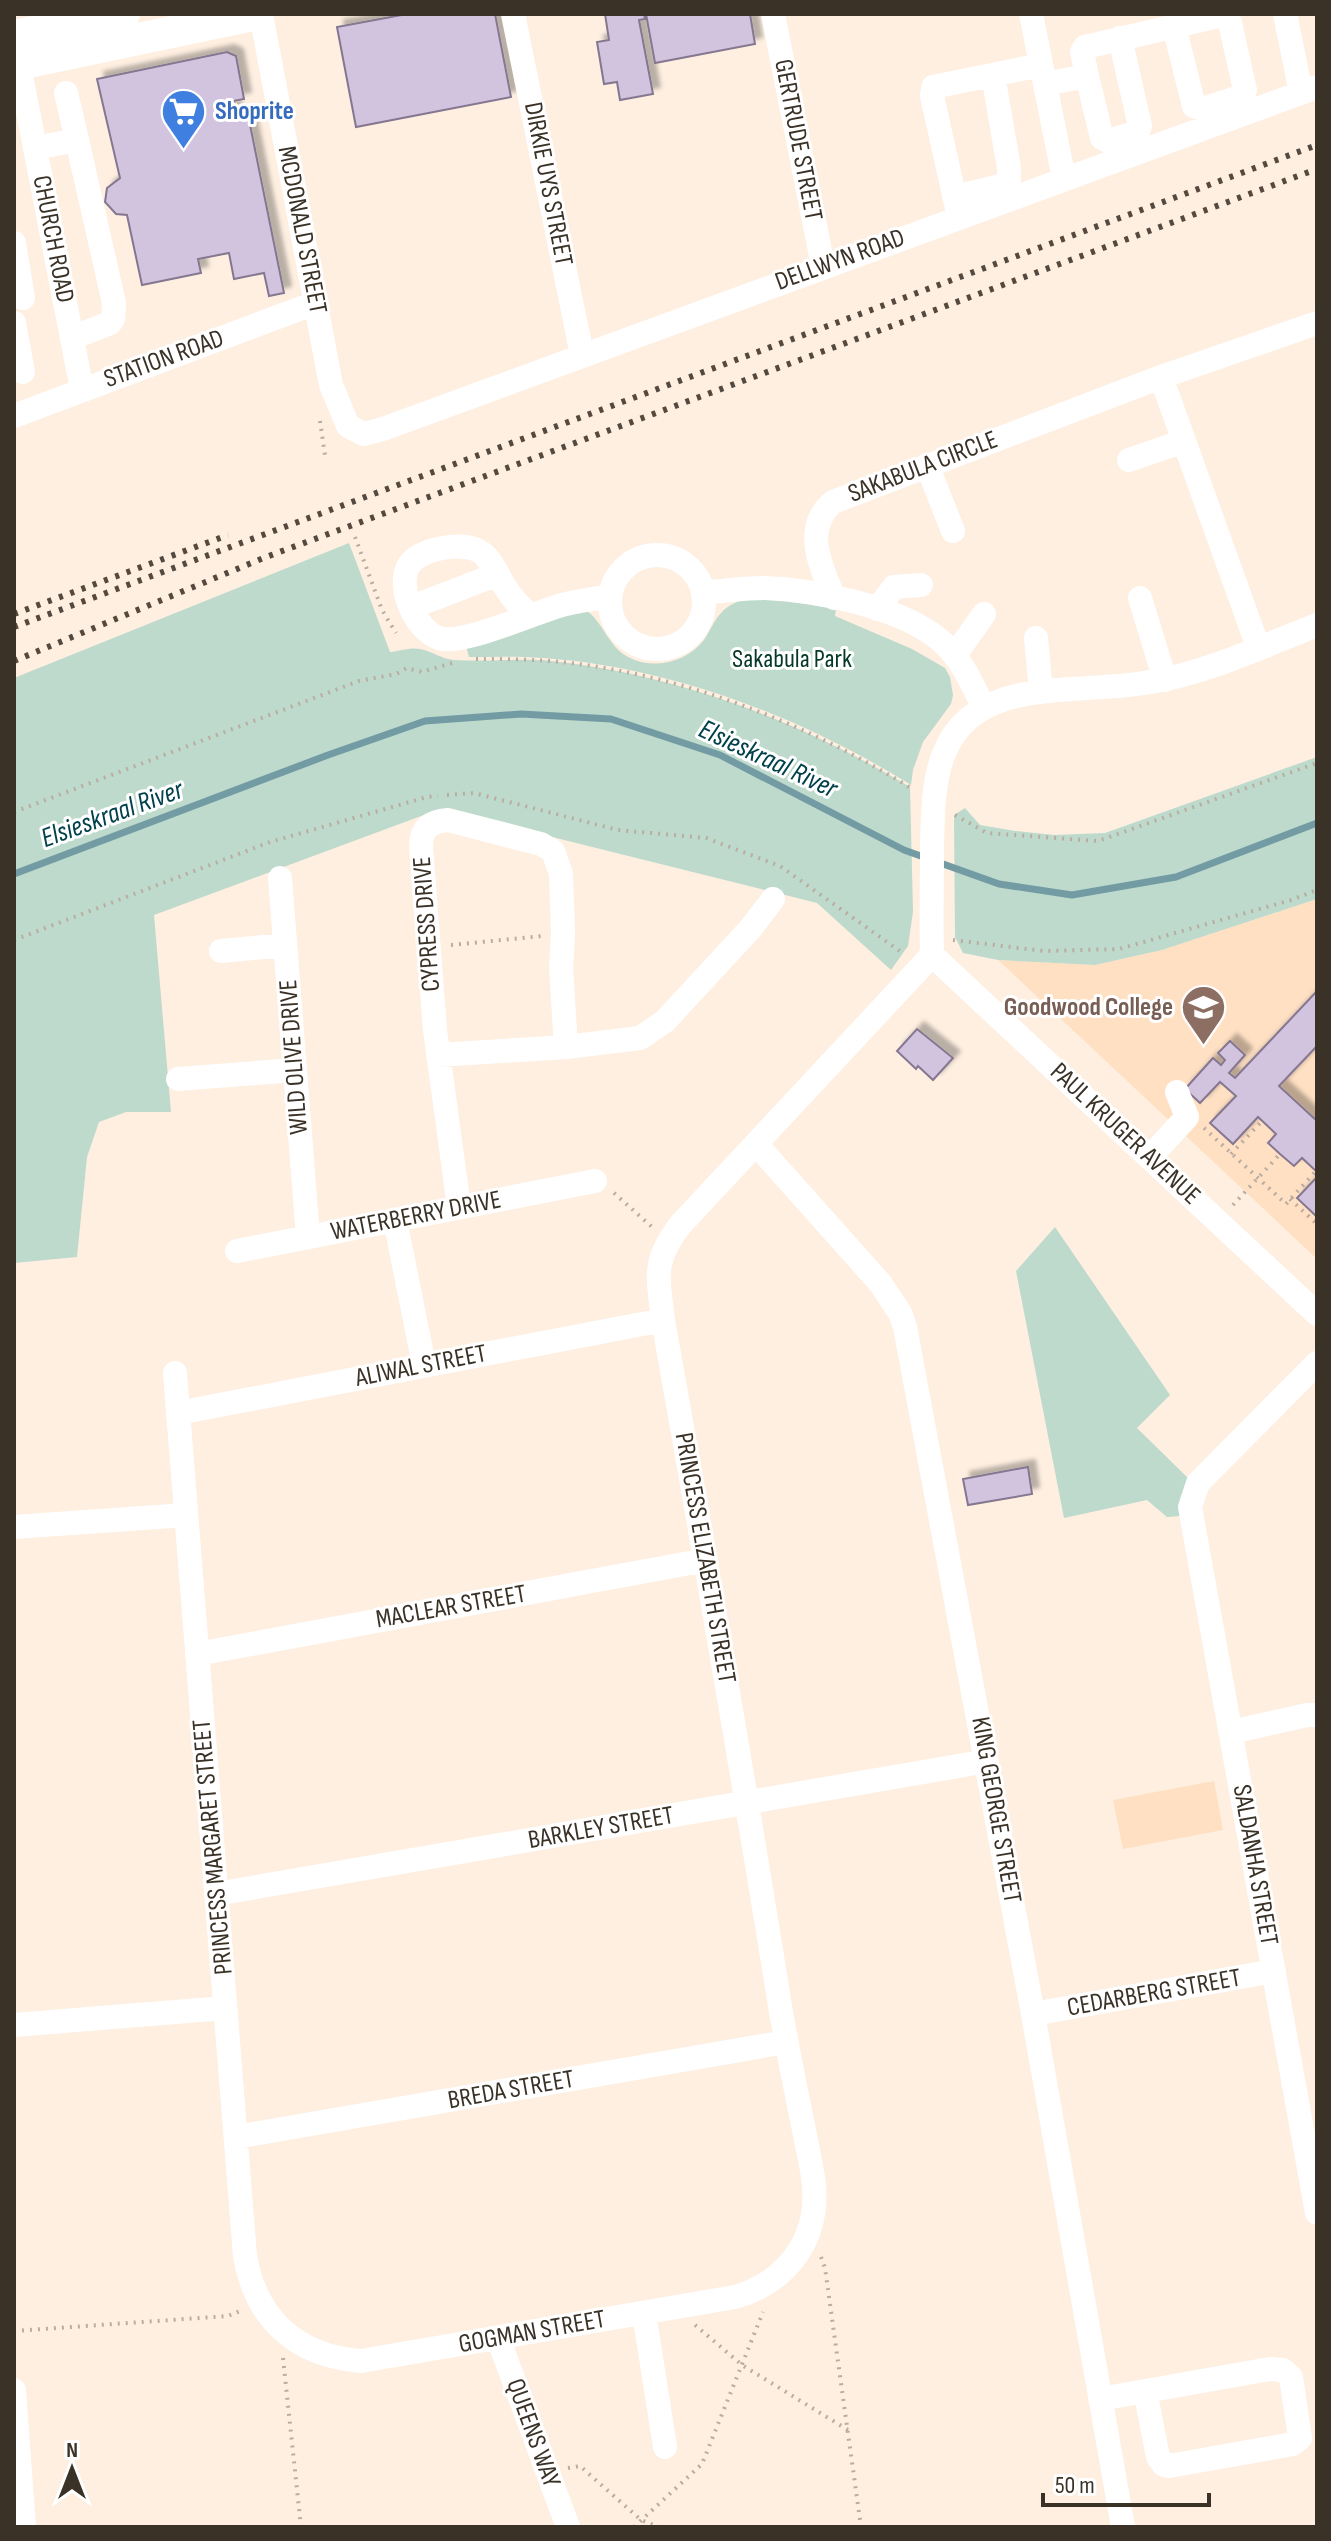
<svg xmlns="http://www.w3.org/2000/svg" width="1331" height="2541" viewBox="0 0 1331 2541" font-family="'Sofia Sans Condensed',sans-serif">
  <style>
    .built { fill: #ffe0c3 }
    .green { fill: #bddacc }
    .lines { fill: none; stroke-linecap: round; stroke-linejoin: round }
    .stream { stroke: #739ba4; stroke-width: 7 }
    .building { fill: #d2c3df; stroke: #857790; stroke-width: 2; filter: url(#shadow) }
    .path { stroke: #baada0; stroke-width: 4; stroke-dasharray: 2 6; stroke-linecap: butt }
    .minor { stroke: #fff; stroke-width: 24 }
    .major { stroke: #fff; stroke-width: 32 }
    .rail { stroke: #53493f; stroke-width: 6; stroke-dasharray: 4 8; stroke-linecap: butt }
    .labels { text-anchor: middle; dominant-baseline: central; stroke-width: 6; stroke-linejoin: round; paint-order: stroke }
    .shop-label { font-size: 26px; font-weight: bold; fill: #366cbe; stroke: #fff; text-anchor: start }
    .street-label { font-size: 26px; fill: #3a3127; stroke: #fff }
    .park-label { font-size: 26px; fill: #053826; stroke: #fff }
    .education-label { font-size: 26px; font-weight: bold; fill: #785e54; stroke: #fff; text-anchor: end }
    .water-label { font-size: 28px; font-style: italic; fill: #00414b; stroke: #fff }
  </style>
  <defs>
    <filter id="shadow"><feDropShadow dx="7" dy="-7" stdDeviation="2" flood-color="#0004"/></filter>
  </defs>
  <rect width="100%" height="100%" fill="#feefe1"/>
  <path class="built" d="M1317 899V1259L998 960 1095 965 1162 950Z
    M1214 1781 1223 1830 1123 1849 1113 1800Z"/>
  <path class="green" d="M349 543 390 652C399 651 411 647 420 649 431 651 442 659 454 660 486 662 519 658 551 661 677 674 802 722 910 787L913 912 908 946 891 970 817 903 440 809 154 915 171 1112H126L99 1122 87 1157 77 1257 14 1263V678Z
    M754 597 836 608 835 616 912 649 945 668 950 677 953 695 951 704 923 742 913 770 911 785C801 717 672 667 543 658 518 656 493 657 469 657L465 642 584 609C604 621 607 647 630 658 655 670 687 662 704 640 711 629 715 618 725 609 734 602 743 599 754 597Z
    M1317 757V899L1162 950 1095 965 998 960 963 953 955 937 954 815 965 808 980 825 1015 831 1054 835 1105 833Z
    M1055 1227 1170 1395 1137 1428 1190 1480 1181 1516 1167 1517 1147 1500 1064 1518 1016 1271Z"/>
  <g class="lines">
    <path class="stream" d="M14 874 328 755 425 721 521 714 611 719 720 755 904 850 999 884 1072 895 1176 877 1317 823"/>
  </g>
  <path class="building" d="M407 14H495L511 97 356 127 337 27Z
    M605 14H644L645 19 639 20 653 94 620 100 617 82 604 84 597 42 609 40Z
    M646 14H750L755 44 655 63Z
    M227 52 236 56 244 99 223 103 224 110 234 108 236 117 248 115 284 293 269 296 264 273 234 279 229 253 198 259 201 273 142 285 127 215 116 214 105 202 107 188 120 178 97 79Z
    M1317 991V1046L1279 1086 1317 1121V1172L1302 1158 1294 1166 1280 1154 1268 1143 1276 1134 1258 1117 1233 1144 1210 1123 1236 1096 1220 1082 1200 1103 1185 1089 1213 1058 1221 1065 1225 1060 1218 1053 1230 1041 1245 1055 1229 1073 1235 1078Z
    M917 1029 953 1058 933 1080 918 1066 916 1069 897 1051Z
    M1317 1177V1217L1297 1198Z
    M1028 1467 1032 1494 968 1505 963 1479Z"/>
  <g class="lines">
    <path class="path" d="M320 421 325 455
      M355 537 382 610 396 633
      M476 659C500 659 525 659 549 661 676 671 807 723 914 790
      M447 795 474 793 618 830 706 838 780 866 904 954
      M14 812 359 681 396 674 407 668 422 672 452 663
      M955 815 987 833 1098 841 1317 763
      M14 940 270 842 427 797 438 796
      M953 940 1044 951 1119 949 1291 900 1317 890
      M451 945 542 936
      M1204 1128 1286 1204 1316 1171
      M1231 1154 1262 1121
      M614 1193 652 1227
      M1290 1199 1317 1224
      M1233 1205 1280 1154
      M821 2257 825 2268 861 2527
      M695 2325 742 2365 848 2430
      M14 2331 228 2316 240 2311
      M283 2358 301 2527
      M568 2468 580 2466 641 2520 659 2527
      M634 2527 702 2464 763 2312"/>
    <path class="minor" d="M261 14 331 385 348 426 364 434 383 429 1317 87
      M513 14 582 355
      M773 14 823 266
      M1031 14 1064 179
      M1285 14 1301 93
      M16 50 82 390
      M1087 76 1082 52 1085 47 1223 15 1230 23 1245 90 1243 96 1203 109 1194 106 1174 26
      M1045 84 1087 76 1102 138 1108 141 1138 132 1140 126 1120 38
      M66 93 77 140
      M35 148 77 140 114 303 113 319 110 323 72 338
      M954 197 1001 186 1009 179V168L993 75
      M959 217 932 96 933 87 1041 65
      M14 243 23 298
      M14 323 23 372
      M1161 377 1258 647
      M14 416 315 303
      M1129 460 1184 441
      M927 465 953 531
      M610 602a47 47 0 1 1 94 0a47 47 0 1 1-94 0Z
      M704 592C724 591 745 588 765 588 816 590 902 607 941 641 962 659 972 684 984 708
      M834 598C821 567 802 528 833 502L1161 377 1317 323
      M1140 598 1165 680
      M412 607 498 574
      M877 609 894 587 921 585
      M530 616C521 607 512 599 506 588 498 577 493 561 482 553 466 540 420 548 409 565 395 588 418 636 444 639 469 642 534 613 562 605 577 601 594 599 610 596
      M1036 638 1041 692
      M955 655 984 614
      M280 878 308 1237
      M221 951 285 945
      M932 955C931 921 932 886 932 852 933 782 933 716 1016 696 1059 686 1106 690 1150 682 1207 673 1263 646 1317 625
      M932 955 1317 1314
      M438 1055 566 1047 640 1038 665 1021 751 928 773 899
      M178 1079 295 1070
      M757 1145 880 1283 900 1313 905 1327 1033 2014 1123 2527
      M1150 1157 1187 1117 1177 1092
      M459 1207 435 1030 421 846C421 828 431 821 448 820L541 844 553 851 561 874 563 934 561 967 566 1047
      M395 1220 424 1365
      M237 1251 595 1181
      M1317 1363 1198 1483 1190 1507 1317 2213
      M175 1373 245 2256C256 2320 297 2356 361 2361L735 2297C775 2286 806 2256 813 2214 818 2187 809 2157 804 2130 796 2091 788 2051 781 2012 744 1781 704 1550 663 1320 658 1276 652 1261 681 1224L932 955
      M178 1413 663 1320
      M14 1527 186 1515
      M197 1654 706 1560
      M1231 1732 1307 1715H1317
      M216 1894 987 1761
      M1033 2014 1274 1971
      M14 2025 225 2008
      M236 2137 786 2042
      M644 2313 665 2447
      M498 2338 568 2527
      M14 2390 24 2527
      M1100 2399 1270 2369 1283 2370 1291 2377 1300 2438 1293 2444 1169 2466 1164 2465 1158 2457 1145 2391"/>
    <path class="major" d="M14 36 124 14
      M14 65 258 14"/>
    <path class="rail" d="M14 614 228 535
      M14 627 1317 145
      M14 661 266 557 1317 169"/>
  </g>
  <defs>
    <symbol id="supermarket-pin" viewBox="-11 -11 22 30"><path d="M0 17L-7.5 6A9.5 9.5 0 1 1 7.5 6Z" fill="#3f7fe0" stroke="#fff"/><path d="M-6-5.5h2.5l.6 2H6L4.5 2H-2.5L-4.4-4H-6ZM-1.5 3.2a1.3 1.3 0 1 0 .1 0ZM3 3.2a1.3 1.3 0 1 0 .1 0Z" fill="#fff"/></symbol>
    <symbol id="university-pin" viewBox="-11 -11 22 30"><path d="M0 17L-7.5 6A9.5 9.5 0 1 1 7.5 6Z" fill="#8d6e63" stroke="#fff"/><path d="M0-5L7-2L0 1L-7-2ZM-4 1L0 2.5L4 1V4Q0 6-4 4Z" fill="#fff"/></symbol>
  </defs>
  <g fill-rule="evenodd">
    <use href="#supermarket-pin" x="158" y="86" width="51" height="69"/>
    <use href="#university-pin" x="1178" y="982" width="51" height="69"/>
  </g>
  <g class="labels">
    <g class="shop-label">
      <text x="215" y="111">Shoprite</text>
    </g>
    <g class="street-label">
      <text transform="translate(798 140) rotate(79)">GERTRUDE STREET</text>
      <text transform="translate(548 184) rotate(79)">DIRKIE UYS STREET</text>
      <text transform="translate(302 230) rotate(79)">MCDONALD STREET</text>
      <text transform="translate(53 239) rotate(79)">CHURCH ROAD</text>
      <text transform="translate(840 260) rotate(-20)">DELLWYN ROAD</text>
      <text transform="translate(164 359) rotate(-20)">STATION ROAD</text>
      <text transform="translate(923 467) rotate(-21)">SAKABULA CIRCLE</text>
      <text transform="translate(427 924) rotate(-94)">CYPRESS DRIVE</text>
      <text transform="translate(294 1057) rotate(-94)">WILD OLIVE DRIVE</text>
      <text transform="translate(1125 1134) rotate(43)">PAUL KRUGER AVENUE</text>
      <text transform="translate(416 1216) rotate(-11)">WATERBERRY DRIVE</text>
      <text transform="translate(421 1366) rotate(-11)">ALIWAL STREET</text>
      <text transform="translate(705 1558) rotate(80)">PRINCESS ELIZABETH STREET</text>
      <text transform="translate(451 1607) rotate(-10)">MACLEAR STREET</text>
      <text transform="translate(996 1810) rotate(80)">KING GEORGE STREET</text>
      <text transform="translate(601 1828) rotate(-10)">BARKLEY STREET</text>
      <text transform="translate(213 1847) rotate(-95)">PRINCESS MARGARET STREET</text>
      <text transform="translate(1255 1865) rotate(80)">SALDANHA STREET</text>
      <text transform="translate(1154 1993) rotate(-10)">CEDARBERG STREET</text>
      <text transform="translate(511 2090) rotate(-10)">BREDA STREET</text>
      <text transform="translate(532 2332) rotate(-10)">GOGMAN STREET</text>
      <text transform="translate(533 2433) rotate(70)">QUEENS WAY</text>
    </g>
    <g class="park-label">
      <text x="792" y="659">Sakabula Park</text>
    </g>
    <g class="education-label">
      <text x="1173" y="1007">Goodwood College</text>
    </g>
    <g class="water-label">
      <text transform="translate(768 759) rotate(25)">Elsieskraal River</text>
      <text transform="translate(112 814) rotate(-20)">Elsieskraal River</text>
    </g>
  </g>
  <rect width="1331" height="2541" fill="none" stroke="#3a3127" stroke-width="32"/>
  <g transform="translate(72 2469)" stroke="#ffffff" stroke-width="6" paint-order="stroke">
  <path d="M0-6L14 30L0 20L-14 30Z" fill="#3a3127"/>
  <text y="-12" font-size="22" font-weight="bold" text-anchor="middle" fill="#3a3127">N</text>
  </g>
  <path d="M1043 2493v12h166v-12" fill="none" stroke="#3a3127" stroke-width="4"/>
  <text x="1055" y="2493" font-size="24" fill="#3a3127" stroke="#ffffff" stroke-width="6" paint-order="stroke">50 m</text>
</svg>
